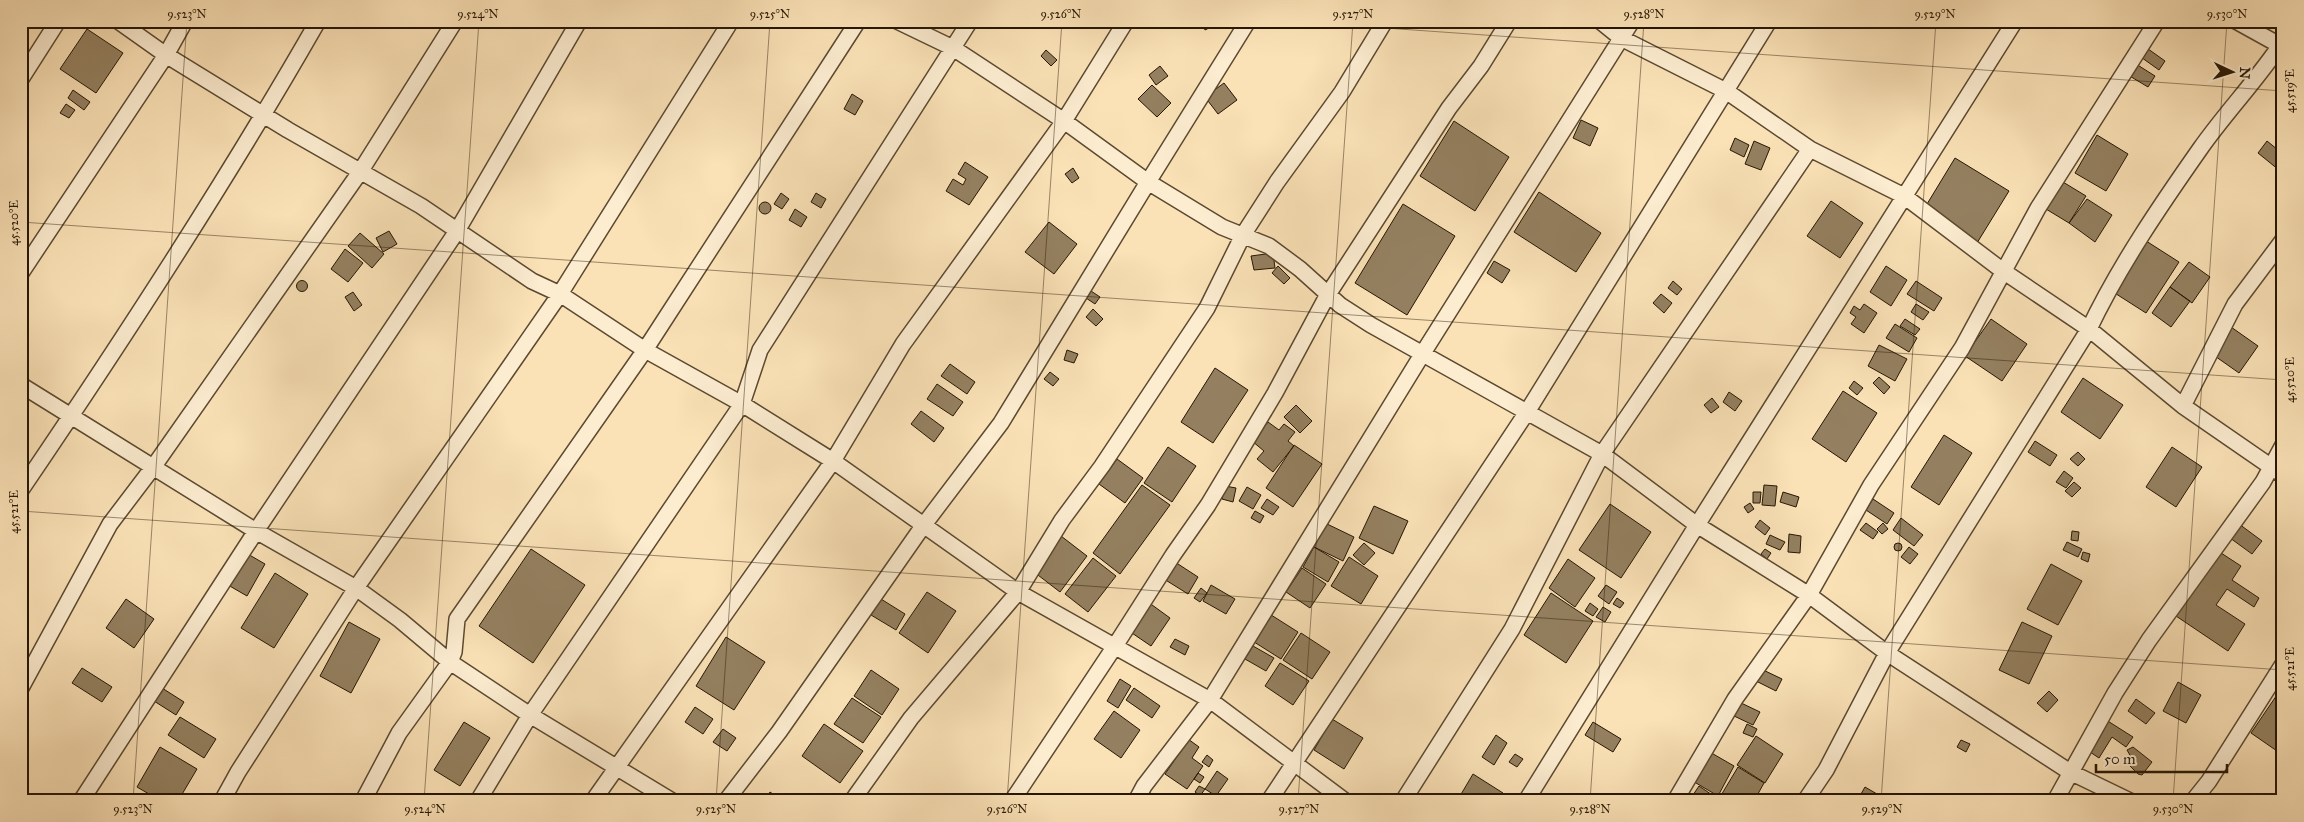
<svg xmlns="http://www.w3.org/2000/svg" width="2304" height="822" viewBox="0 0 2304 822" font-family="'IM FELL Great Primer',serif">
  <style>
    .building { fill: #948060; stroke: #261603 }
    .lines { fill: none; stroke-linecap: round; stroke-linejoin: round }
    .minor-casing { stroke: #5b4930; stroke-width: 18 }
    .minor { stroke: #fcecd0; stroke-width: 15 }
    .ticks { fill: none; stroke: #261603; stroke-width: 1; stroke-opacity: 0.45 }
    .neatline { fill: none; stroke: #261603; stroke-width: 2 }
    .ticks-label { font-size: 12px; text-anchor: middle; fill: #261603 }
  </style>
  <rect width="100%" height="100%" fill="#fae1b6"/>
  <filter id="stains"><feTurbulence type="fractalNoise" baseFrequency=".004" numOctaves="4"/><feColorMatrix values="0 0 0 0 .2 0 0 0 0 .09 0 0 0 0 .02 0 0 0 .5 -.17"/></filter>
  <radialGradient id="worn" r=".72"><stop offset=".6" stop-color="#630" stop-opacity="0"/><stop offset="1" stop-color="#630" stop-opacity=".3"/></radialGradient>
  <path class="building" d="M1205 21H1208L1211 27 1205 30 1202 23Z
    M87 29 123 53 96 93 60 69Z
    M2144 46 2165 61 2159 70 2138 55Z
    M1046 50 1057 60 1051 66 1041 56Z
    M2136 64 2155 76 2148 87 2128 75Z
    M1160 66 1168 76 1156 85 1149 75Z
    M1224 83 1237 100 1218 114 1205 97Z
    M1152 85 1171 103 1157 117 1138 99Z
    M73 90 90 102 84 110 68 98Z
    M852 94 863 101 855 115 844 109Z
    M66 104 75 110 69 118 60 113Z
    M1581 120 1598 128 1590 146 1573 138Z
    M1454 121 1509 157 1475 211 1420 176Z
    M2097 135 2128 154 2106 191 2075 173Z
    M1735 138 1749 145 1744 157 1730 150Z
    M1754 141 1770 148 1761 170 1745 164Z
    M2267 141 2283 154V165L2279 170 2258 153Z
    M1955 158 2009 191 1977 243 1924 209Z
    M965 162 988 177 969 205 946 191 953 179 963 185 966 179 958 174Z
    M1073 168 1079 178 1072 183 1065 174Z
    M2058 179 2086 196 2069 223 2041 206Z
    M1539 192 1601 233 1576 272 1514 232Z
    M781 193 789 199 782 209 774 204Z
    M816 193 826 199 821 208 811 202Z
    M2087 199 2112 215 2095 242 2069 223Z
    M1831 201 1863 223 1840 258 1807 236Z
    M759 208a6 6 0 1 1 12 0a6 6 0 1 1-12 0Z
    M1403 204 1455 236 1407 315 1355 283Z
    M795 209 807 217 801 227 789 220Z
    M1049 222 1077 244 1054 274 1025 252Z
    M389 231 397 244 383 252 376 238Z
    M360 233 384 254 372 268 348 246Z
    M2143 239 2179 262 2146 313 2110 290Z
    M345 249 363 263 348 282 331 269Z
    M1273 253 1275 268 1254 270 1251 256Z
    M1494 261 1510 270 1502 283 1487 273Z
    M2189 262 2210 277 2192 303 2170 287Z
    M1278 266 1290 278 1284 284 1272 273Z
    M1886 266 1907 280 1891 306 1870 292Z
    M296.5 286a5.5 5.5 0 1 1 11 0a5.5 5.5 0 1 1-11 0Z
    M1673 281 1682 289 1677 295 1668 288Z
    M1916 281 1942 298 1934 311 1907 294Z
    M2170 287 2190 301 2171 327 2152 313Z
    M1088 289 1100 297 1095 304 1083 296Z
    M353 292 362 305 354 311 345 297Z
    M1661 294 1672 303 1664 313 1653 303Z
    M1864 304 1877 313 1864 333 1851 324 1856 317 1850 313 1854 306 1860 310Z
    M1916 304 1929 312 1923 320 1911 312Z
    M1093 309 1103 319 1096 326 1086 317Z
    M1905 319 1920 329 1915 335 1900 326Z
    M1991 319 2027 344 2002 381 1965 356Z
    M1895 324 1917 338 1909 352 1886 338Z
    M2231 327 2258 346 2239 373 2212 354Z
    M1879 345 1907 359 1895 381 1868 366Z
    M1067 350 1078 354 1074 363 1064 360Z
    M950 364 975 382 967 394 941 376Z
    M1215 368 1248 390 1213 443 1181 422Z
    M1050 372 1059 379 1053 386 1044 379Z
    M1879 377 1890 387 1884 394 1873 383Z
    M2083 378 2123 405 2100 439 2061 412Z
    M1854 381 1863 388 1857 395 1849 388Z
    M937 384 963 402 953 416 927 399Z
    M1843 391 1877 413 1846 462 1812 439Z
    M1729 392 1742 401 1735 411 1723 402Z
    M1712 398 1719 407 1711 413 1704 405Z
    M1296 405 1312 421 1300 433 1284 417Z
    M921 411 944 428 934 442 911 424Z
    M1268 422 1279 430 1284 424 1295 432 1288 441 1294 446 1273 472 1257 459 1264 451 1252 441Z
    M1944 435 1972 453 1939 505 1911 487Z
    M2035 441 2057 455 2050 466 2028 452Z
    M1294 445 1322 464 1293 507 1266 488Z
    M1168 447 1196 466 1172 502 1144 483Z
    M2172 447 2202 467 2176 507 2146 487Z
    M2078 452 2085 459 2078 466 2070 459Z
    M1117 459 1143 478 1125 503 1099 484Z
    M2064 471 2073 478 2066 488 2056 482Z
    M2074 482 2081 488 2072 497 2065 491Z
    M1142 485 1170 505 1120 574 1093 553Z
    M1764 485 1777 486 1775 506 1762 505Z
    M1225 486 1236 488 1233 502 1222 499Z
    M1247 487 1261 495 1253 509 1239 501Z
    M1753 492H1761L1760 503H1753Z
    M1783 492 1799 497 1796 507 1780 502Z
    M1267 499 1279 507 1273 515 1261 508Z
    M1873 499 1894 513 1887 524 1866 510Z
    M1750 503 1754 509 1748 513 1744 507Z
    M1610 504 1651 532 1621 578 1579 550Z
    M1374 506 1408 521 1393 554 1359 538Z
    M1255 511 1264 516 1260 523 1251 518Z
    M1901 518 1923 535 1914 546 1893 530Z
    M1760 520 1770 528 1765 535 1755 527Z
    M2235 521 2262 541 2252 554 2226 535Z
    M1325 523 1354 537 1343 561 1314 547Z
    M1866 523 1878 532 1873 539 1860 530Z
    M1883 523 1888 529 1882 534 1877 529Z
    M2072 531 2079 532 2078 541 2071 540Z
    M1789 534 1801 536 1800 553 1788 552Z
    M1770 535 1785 542 1780 550 1766 544Z
    M1061 536 1087 556 1060 592 1034 572Z
    M2067 542 2082 549 2078 557 2063 550Z
    M1894 547a4 4 0 1 1 8 0a4 4 0 1 1-8 0Z
    M1364 543 1375 553 1364 565 1353 555Z
    M1314 547 1339 562 1328 582 1303 567Z
    M1909 547 1918 554 1910 564 1901 557Z
    M531 549 585 585 533 663 479 626Z
    M1765 549 1771 553 1767 559 1761 554Z
    M2218 551 2241 566 2232 580 2259 598 2254 607 2227 589 2216 605 2245 624 2228 651 2176 616Z
    M2083 552 2090 554 2088 562 2081 559Z
    M246 553 265 564 247 596 228 585Z
    M1349 557 1378 576 1361 604 1331 586Z
    M1093 558 1116 576 1088 612 1065 594Z
    M1568 559 1595 578 1575 607 1549 588Z
    M1175 562 1198 577 1188 594 1164 579Z
    M2051 564 2082 581 2058 625 2027 609Z
    M1302 568 1326 584 1310 608 1286 592Z
    M275 573 308 594 274 648 241 628Z
    M1211 585 1235 599 1226 614 1203 601Z
    M1606 585 1617 592 1609 604 1598 596Z
    M1201 588 1207 593 1200 602 1194 598Z
    M927 592 956 611 928 653 899 633Z
    M1551 593 1593 621 1566 663 1524 635Z
    M1617 598 1624 603 1620 608 1613 604Z
    M126 599 154 619 134 648 106 628Z
    M881 599 905 614 896 630 871 615Z
    M1148 602 1170 618 1151 646 1129 631Z
    M1590 603 1598 609 1593 616 1585 611Z
    M1603 607 1611 612 1605 622 1596 617Z
    M1268 613 1298 632 1281 659 1251 640Z
    M349 622 380 639 351 693 320 676Z
    M2022 622 2052 636 2029 684 1999 670Z
    M1301 633 1330 652 1312 679 1283 660Z
    M726 637 765 662 734 710 696 686Z
    M1175 639 1189 646 1185 655 1170 647Z
    M1253 646 1274 658 1266 671 1245 659Z
    M1280 663 1309 681 1293 705 1265 686Z
    M82 668 112 687 102 702 72 683Z
    M1759 668 1782 679 1776 691 1754 680Z
    M871 670 899 689 882 715 854 696Z
    M1120 679 1131 686 1118 708 1107 701Z
    M2178 682 2201 695 2186 723 2163 711Z
    M2283 686V743L2277 751 2251 733Z
    M162 688 184 702 176 715 154 701Z
    M1134 688 1160 706 1152 718 1126 700Z
    M2049 691 2058 700 2047 712 2037 703Z
    M852 698 881 717 863 743 834 724Z
    M2136 699 2155 713 2146 724 2128 711Z
    M1739 702 1760 712 1753 725 1732 715Z
    M695 707 713 719 703 734 685 722Z
    M1114 711 1140 730 1121 758 1094 739Z
    M180 717 216 739 204 758 168 735Z
    M2103 718 2133 737 2126 747 2112 737 2099 758 2084 748Z
    M1332 719 1363 738 1344 769 1314 750Z
    M464 722 490 738 460 786 434 770Z
    M1593 722 1621 739 1613 752 1585 735Z
    M824 724 863 751 840 783 802 756Z
    M1747 724 1757 729 1753 737 1743 733Z
    M723 729 736 738 727 751 713 742Z
    M1496 735 1507 743 1494 765 1482 757Z
    M1756 736 1783 754 1765 783 1737 765Z
    M1188 739 1199 747 1192 758 1203 766 1187 789 1165 774 1183 748 1178 745Z
    M1961 740 1970 744 1966 752 1957 747Z
    M160 747 197 769 178 801H161L137 787Z
    M2133 747 2152 762 2142 775 2138 774 2130 766 2131 757 2127 750Z
    M1708 751 1734 766 1718 796 1691 780Z
    M1515 754 1523 759 1517 767 1509 762Z
    M1207 755 1213 760 1209 767 1202 762Z
    M1738 767 1764 783 1754 801H1726L1720 797Z
    M1217 771 1228 779 1216 796 1205 789Z
    M1198 773 1204 777 1200 783 1194 779Z
    M1473 774 1503 793 1498 801H1457Z
    M1199 786 1205 789 1200 796 1195 792Z
    M1699 786 1721 801H1689Z
    M1865 787 1889 801H1857Z
    M770 792 783 801H764Z
    M1972 795 1985 797V801H1971Z"/>
  <g class="lines">
    <defs>
      <path id="minor" d="M118 21 166 55 288 130 421 206 532 281 560 294 645 350 742 404 833 461 1018 592 1210 700 1345 801
        M897 21 953 48 1064 121 1148 182 1248 21
        M1600 21 1621 38 1726 91 1810 149 1904 196 2003 271 2089 329 2183 406 2283 475
        M2236 21 2283 47
        M21 79 58 21
        M21 273 166 55 185 21
        M21 385 256 531 356 588 400 620 450 662 530 715 672 801
        M2183 406 2235 304 2283 240
        M21 490C125 337 226 182 318 21
        M21 688 110 524 154 466 360 172 455 21
        M81 801 256 531 457 231 579 21
        M222 801 238 772 356 588 560 294 731 21
        M363 801 399 733 450 662 454 652 457 619 645 350 858 21
        M478 801 530 715 742 404 760 350 970 21
        M593 801 833 461 903 344 1064 121 1126 21
        M726 801 779 732 923 526 1001 423 1148 182 1222 227 1269 246 1300 269 1340 305 1371 325 1602 454 1697 525 1809 595 1887 653 2070 772 2130 801
        M852 801 911 718 1018 592 1062 520 1102 466 1207 308 1243 235 1277 182 1342 92 1385 21
        M1012 801 1115 646 1173 555 1208 505 1275 393 1327 296 1449 108 1481 66 1509 21
        M1136 801 1144 786 1210 700 1423 353 1632 21
        M1269 801 1527 412 1769 21
        M1403 801 1512 629 1602 454 1810 149
        M1526 801 1697 525 2015 21
        M1675 801 1735 699 1809 595 1871 485 1962 348 2038 208 2157 21
        M1805 801 1826 770 1887 653 2089 329C2119 266 2160 206 2200 149 2226 112 2258 79 2283 41
        M2055 801 2115 693 2149 640 2263 482 2283 445
        M2193 801 2209 781 2283 664"/>
    </defs>
    <use href="#minor" class="minor-casing"/>
    <use href="#minor" class="minor"/>
  </g>
  <path class="ticks" d="M1285 21 2283 91M21 222 2283 380M21 511 2283 670M21 801H22M133 801 187 21M424 801 479 21M716 801 770 21M1007 801 1062 21M1298 801 1353 21M1590 801 1644 21M1881 801 1936 21M2173 801 2227 21"/>
  <rect width="2304" height="822" fill="none" stroke="#fae1b6" stroke-width="55"/>
  <g transform="translate(2232 72) rotate(94)" stroke="#fcecd0" stroke-width="4" paint-order="stroke">
  <path d="M0-4L9 19L0 12L-9 19Z" fill="#261603"/>
  <text y="-8" font-size="14" font-weight="bold" text-anchor="middle" fill="#261603">N</text>
  </g>
  <path d="M2096 764v8h131v-8" fill="none" stroke="#261603" stroke-width="2.5"/>
  <text x="2104" y="764" font-size="15" fill="#261603" stroke="#fcecd0" stroke-width="4" paint-order="stroke">50 m</text>
  <rect x="28" y="28" width="2248" height="766" class="neatline"/>
  <g class="ticks-label">
    <text x="187" y="18">9.523°N</text>
    <text x="478" y="18">9.524°N</text>
    <text x="770" y="18">9.525°N</text>
    <text x="1061" y="18">9.526°N</text>
    <text x="1353" y="18">9.527°N</text>
    <text x="1644" y="18">9.528°N</text>
    <text x="1935" y="18">9.529°N</text>
    <text x="2227" y="18">9.530°N</text>
    <text transform="translate(2290 91) rotate(-90)" y="4">45.519°E</text>
    <text transform="translate(14 223) rotate(-90)" y="4">45.520°E</text>
    <text transform="translate(2290 380) rotate(-90)" y="4">45.520°E</text>
    <text transform="translate(14 512) rotate(-90)" y="4">45.521°E</text>
    <text transform="translate(2290 669) rotate(-90)" y="4">45.521°E</text>
    <text x="133" y="813">9.523°N</text>
    <text x="425" y="813">9.524°N</text>
    <text x="716" y="813">9.525°N</text>
    <text x="1007" y="813">9.526°N</text>
    <text x="1299" y="813">9.527°N</text>
    <text x="1590" y="813">9.528°N</text>
    <text x="1882" y="813">9.529°N</text>
    <text x="2173" y="813">9.530°N</text>
  </g>
  <rect width="100%" height="100%" filter="url(#stains)"/>
  <rect width="100%" height="100%" fill="url(#worn)"/>
</svg>
